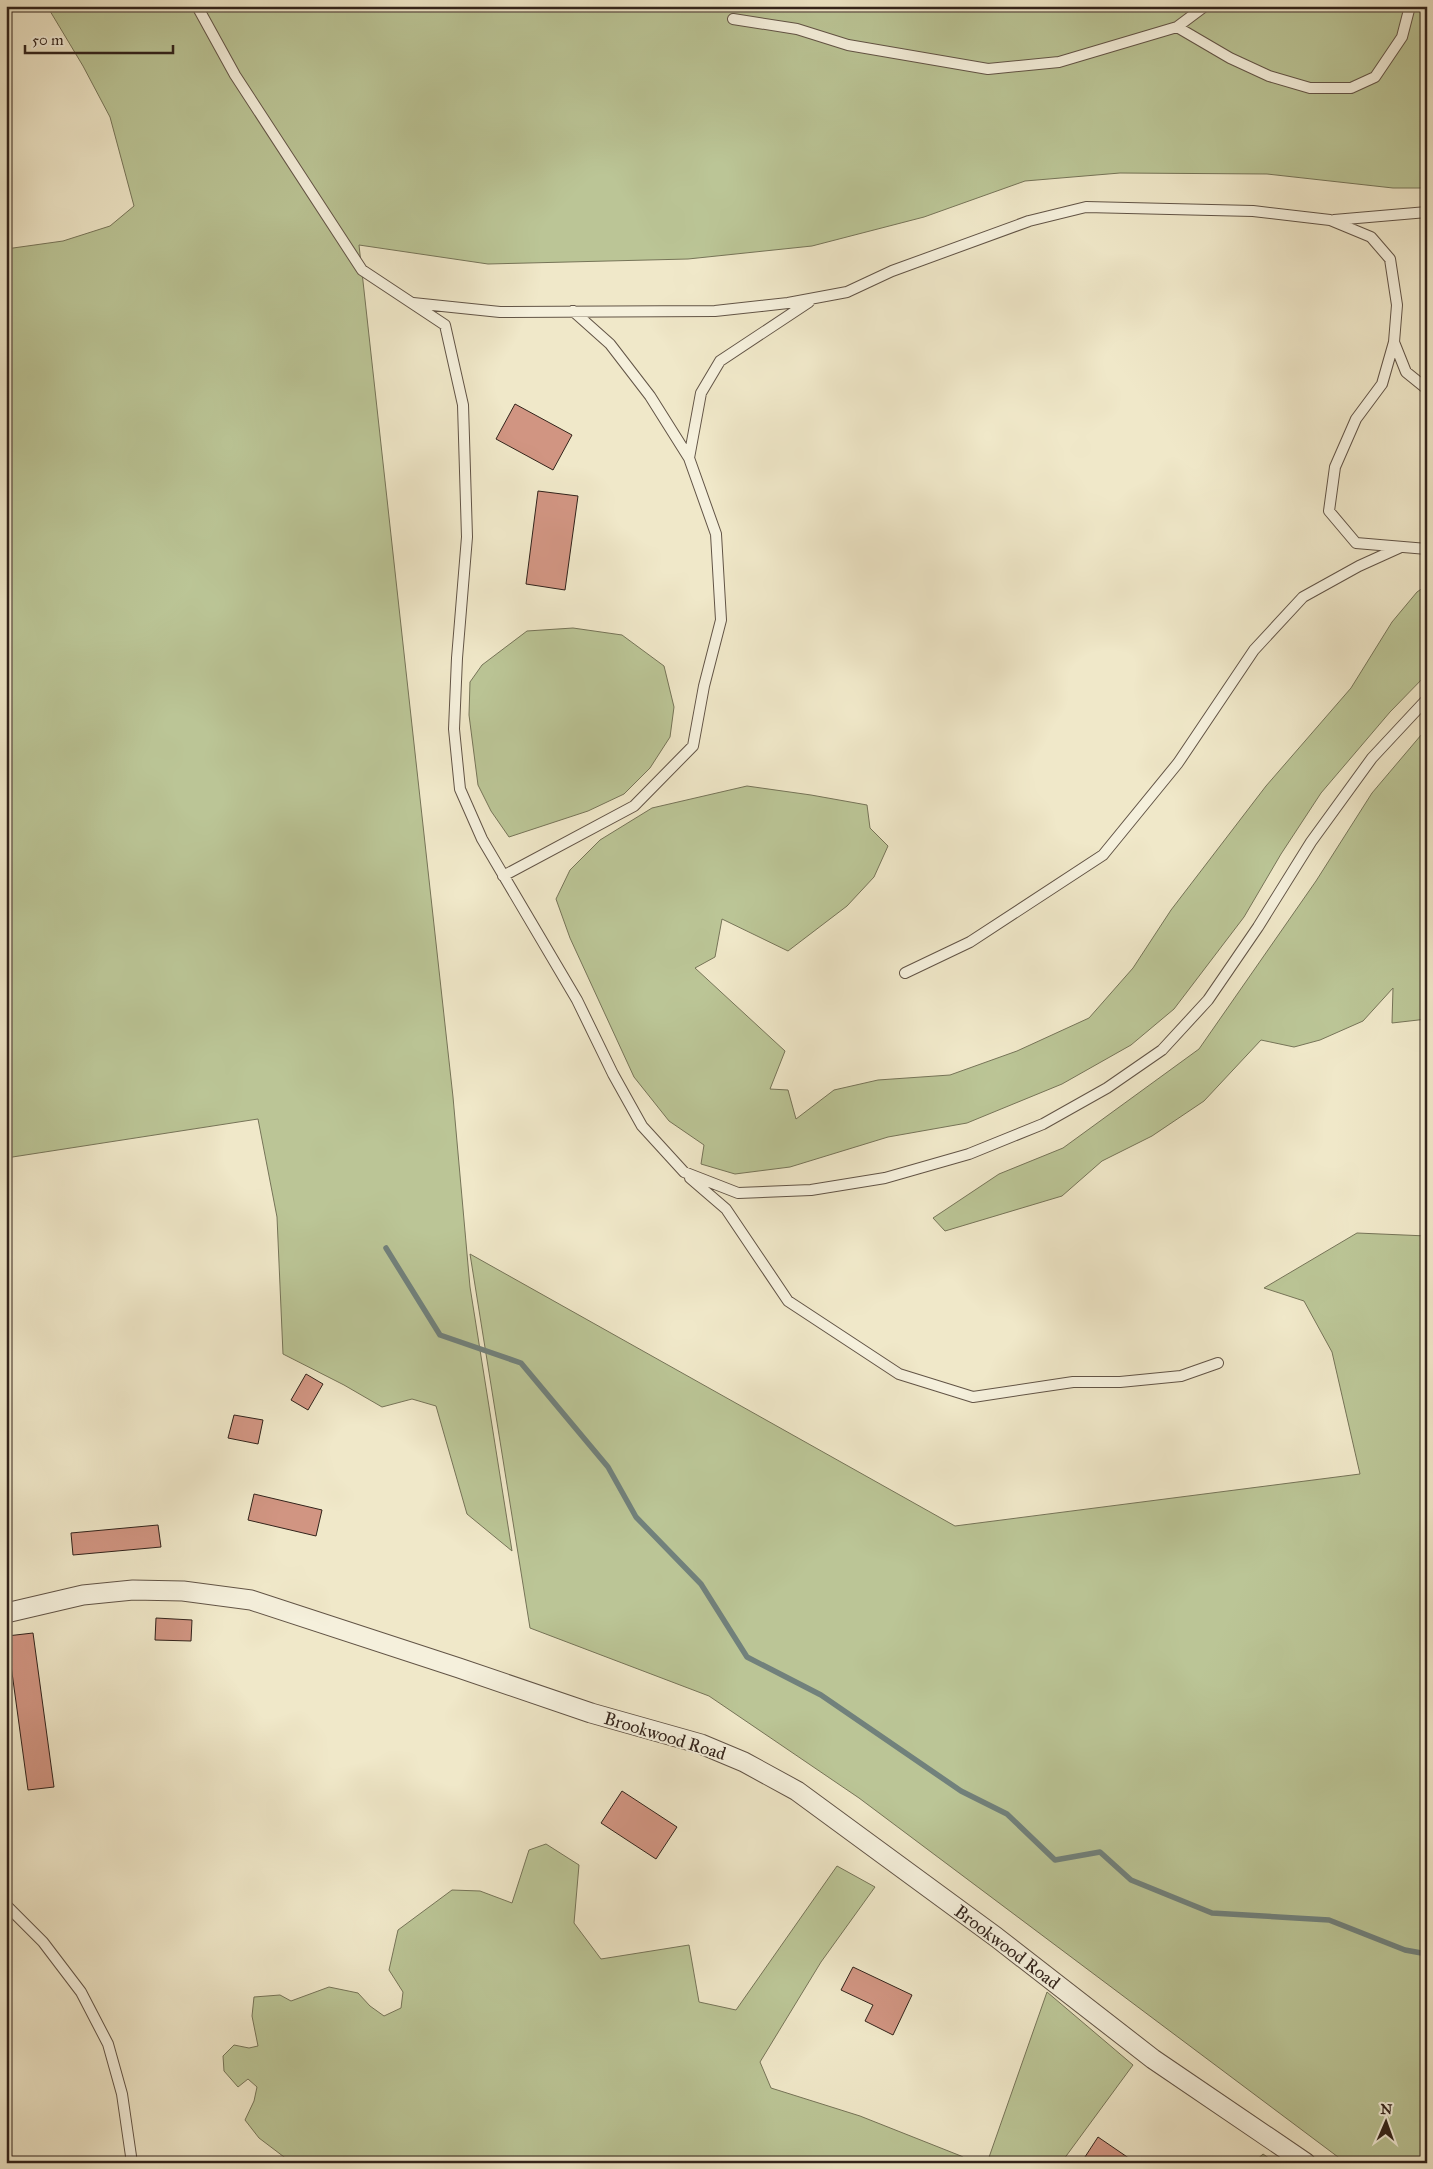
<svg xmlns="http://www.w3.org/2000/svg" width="1433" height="2169" viewBox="0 0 1433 2169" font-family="'IM FELL Great Primer',serif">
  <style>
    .green { fill: #bbc596; stroke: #767458 }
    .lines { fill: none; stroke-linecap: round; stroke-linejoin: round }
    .stream { stroke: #71817c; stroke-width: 5.5 }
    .building { fill: #d19582; stroke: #32231b }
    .lane-casing { stroke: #625446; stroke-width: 12 }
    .street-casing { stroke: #625446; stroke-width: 21 }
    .lane { stroke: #f5f0dc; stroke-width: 10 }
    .street { stroke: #f5f0dc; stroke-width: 19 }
    .labels { text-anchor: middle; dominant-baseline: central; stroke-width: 4; stroke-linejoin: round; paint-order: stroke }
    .street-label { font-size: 18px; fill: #32231b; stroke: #f5f0dc }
  </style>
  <rect width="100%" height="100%" fill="#f0e8c9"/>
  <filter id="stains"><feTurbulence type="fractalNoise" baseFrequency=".004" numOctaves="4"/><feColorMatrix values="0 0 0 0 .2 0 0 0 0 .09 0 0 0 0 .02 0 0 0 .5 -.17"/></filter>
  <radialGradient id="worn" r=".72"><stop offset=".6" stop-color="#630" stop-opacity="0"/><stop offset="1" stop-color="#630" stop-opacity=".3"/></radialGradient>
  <path class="green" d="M47 6H1427V188H1393L1267 174 1120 173 1025 181 924 217 812 246 688 259 488 264 359 245 453 1097 470 1287 512 1551 467 1514 436 1406 412 1399 382 1407 344 1385 283 1354 277 1217 258 1119 6 1158V249L63 241 110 226 134 206 110 117 83 66Z
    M1427 585V674L1390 712 1321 793 1281 854 1244 917 1174 1009 1131 1045 1062 1084 967 1123 888 1137 790 1167 735 1174 701 1164 704 1145 669 1121 634 1077 570 938 556 899 570 870 600 840 652 808 747 786 811 795 867 805 870 828 888 846 874 877 847 906 788 951 722 919 715 957 695 968 785 1051 770 1089 788 1090 796 1119 834 1090 878 1080 950 1075 1017 1051 1089 1018 1133 968 1171 910 1266 786 1351 688 1392 622 1417 592Z
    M573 628 622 635 664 666 674 707 670 737 650 768 624 794 588 811 509 837 491 811 478 785 469 715 470 682 482 665 527 631Z
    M1427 728V1019L1392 1023 1393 988 1363 1021 1320 1040 1294 1047 1261 1040 1204 1101 1152 1136 1102 1161 1062 1196 945 1231 933 1218 999 1174 1063 1148 1199 1049 1316 881 1372 793Z
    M1357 1233 1427 1236V2163H1346L859 1798 709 1696 530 1628 470 1254 955 1526 1360 1474 1332 1352 1304 1301 1264 1288Z
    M546 1844 579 1865 574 1923 601 1959 689 1945 699 2002 736 2010 837 1866 875 1887 821 1962 760 2062 771 2088 860 2116 961 2156 973 2163H292L259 2138 245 2120 254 2101 257 2087 248 2079 238 2087 224 2071 223 2056 234 2045 249 2048 258 2046 252 2016 254 1997 280 1995 291 2001 329 1987 358 1993 370 2006 384 2016 401 2008 403 1992 389 1970 398 1930 452 1890 480 1891 512 1903 529 1850Z
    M1047 1992 1133 2065 1061 2163H987Z
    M1263 2154 1276 2163H1253Z"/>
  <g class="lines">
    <path class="stream" d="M386 1248 440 1335 521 1363 608 1467 636 1517 701 1584 747 1657 821 1695 961 1791 1007 1814 1055 1860 1100 1852 1131 1880 1212 1913 1329 1920 1405 1950 1427 1954"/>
  </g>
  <path class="building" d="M515 404 572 435 553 470 496 439Z
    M538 491 578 496 565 590 526 584Z
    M306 1374 323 1384 308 1410 291 1400Z
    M234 1415 263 1420 258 1444 228 1438Z
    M254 1494 322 1510 316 1536 248 1520Z
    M158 1525 161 1547 73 1555 71 1533Z
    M156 1618 192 1620 191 1641 155 1640Z
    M33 1633 54 1787 28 1790 7 1636Z
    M622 1791 677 1827 656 1859 601 1823Z
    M853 1967 912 1995 893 2035 865 2021 873 2005 841 1990Z
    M1098 2137 1136 2163H1081Z"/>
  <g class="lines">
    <defs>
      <path id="lane" d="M197 6 235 75 362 270 445 325 463 405 467 537 457 658 454 729 460 789 482 839 577 1000 613 1074 642 1126 684 1172 738 1193 811 1190 885 1178 969 1154 1043 1124 1107 1088 1162 1050 1208 1000 1258 927 1311 842 1372 758 1427 699
        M733 19 797 29 848 45 988 69 1059 62 1177 27 1205 6
        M1177 27 1230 58 1269 76 1310 88H1351L1375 77 1402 37 1410 6
        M1334 220 1427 212
        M413 303 500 312 715 311 788 303 847 292 892 271 1029 221 1086 207 1253 211 1330 220 1371 237 1390 259 1397 305 1394 342 1382 384 1356 419 1335 467 1329 511 1356 543 1427 549
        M1394 342 1406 372 1427 389
        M689 458 701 393 720 361 809 302
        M503 876 634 806 693 746 704 686 721 620 716 534 689 458 650 396 610 344 573 311
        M905 973 970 942 1103 855 1178 763 1254 650 1303 597 1359 566 1401 547
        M690 1178 726 1209 788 1301 899 1374 973 1397 1073 1382H1120L1181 1376 1218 1363
        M6 1905 43 1942 81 1992 108 2044 122 2094 132 2163"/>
      <path id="street" d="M6 1613 83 1595 133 1590 183 1591 251 1600 459 1668 591 1713 701 1744 744 1762 797 1791 996 1937 1153 2059 1306 2163"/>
    </defs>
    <use href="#lane" class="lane-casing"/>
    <use href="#street" class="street-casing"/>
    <use href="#lane" class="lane"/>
    <use href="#street" class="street"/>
  </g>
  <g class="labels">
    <g class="street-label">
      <text transform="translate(665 1736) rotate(17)">Brookwood Road</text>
      <text transform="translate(1007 1947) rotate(37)">Brookwood Road</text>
    </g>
  </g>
  <rect width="1433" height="2169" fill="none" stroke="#f0e8c9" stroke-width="25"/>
  <rect x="8" y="8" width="1418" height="2154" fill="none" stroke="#32231b" stroke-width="2.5"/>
  <rect x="12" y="12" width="1408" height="2144" fill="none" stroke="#32231b"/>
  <g transform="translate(1386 2122) rotate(2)" stroke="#f5f0dc" stroke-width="4" paint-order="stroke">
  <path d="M0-4L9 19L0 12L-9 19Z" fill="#32231b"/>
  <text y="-8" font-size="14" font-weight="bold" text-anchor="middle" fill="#32231b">N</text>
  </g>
  <path d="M25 45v8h148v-8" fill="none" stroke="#32231b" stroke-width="2.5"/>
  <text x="32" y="45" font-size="15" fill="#32231b" stroke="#f5f0dc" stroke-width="4" paint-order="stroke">50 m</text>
  <rect width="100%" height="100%" filter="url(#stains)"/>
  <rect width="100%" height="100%" fill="url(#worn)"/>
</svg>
